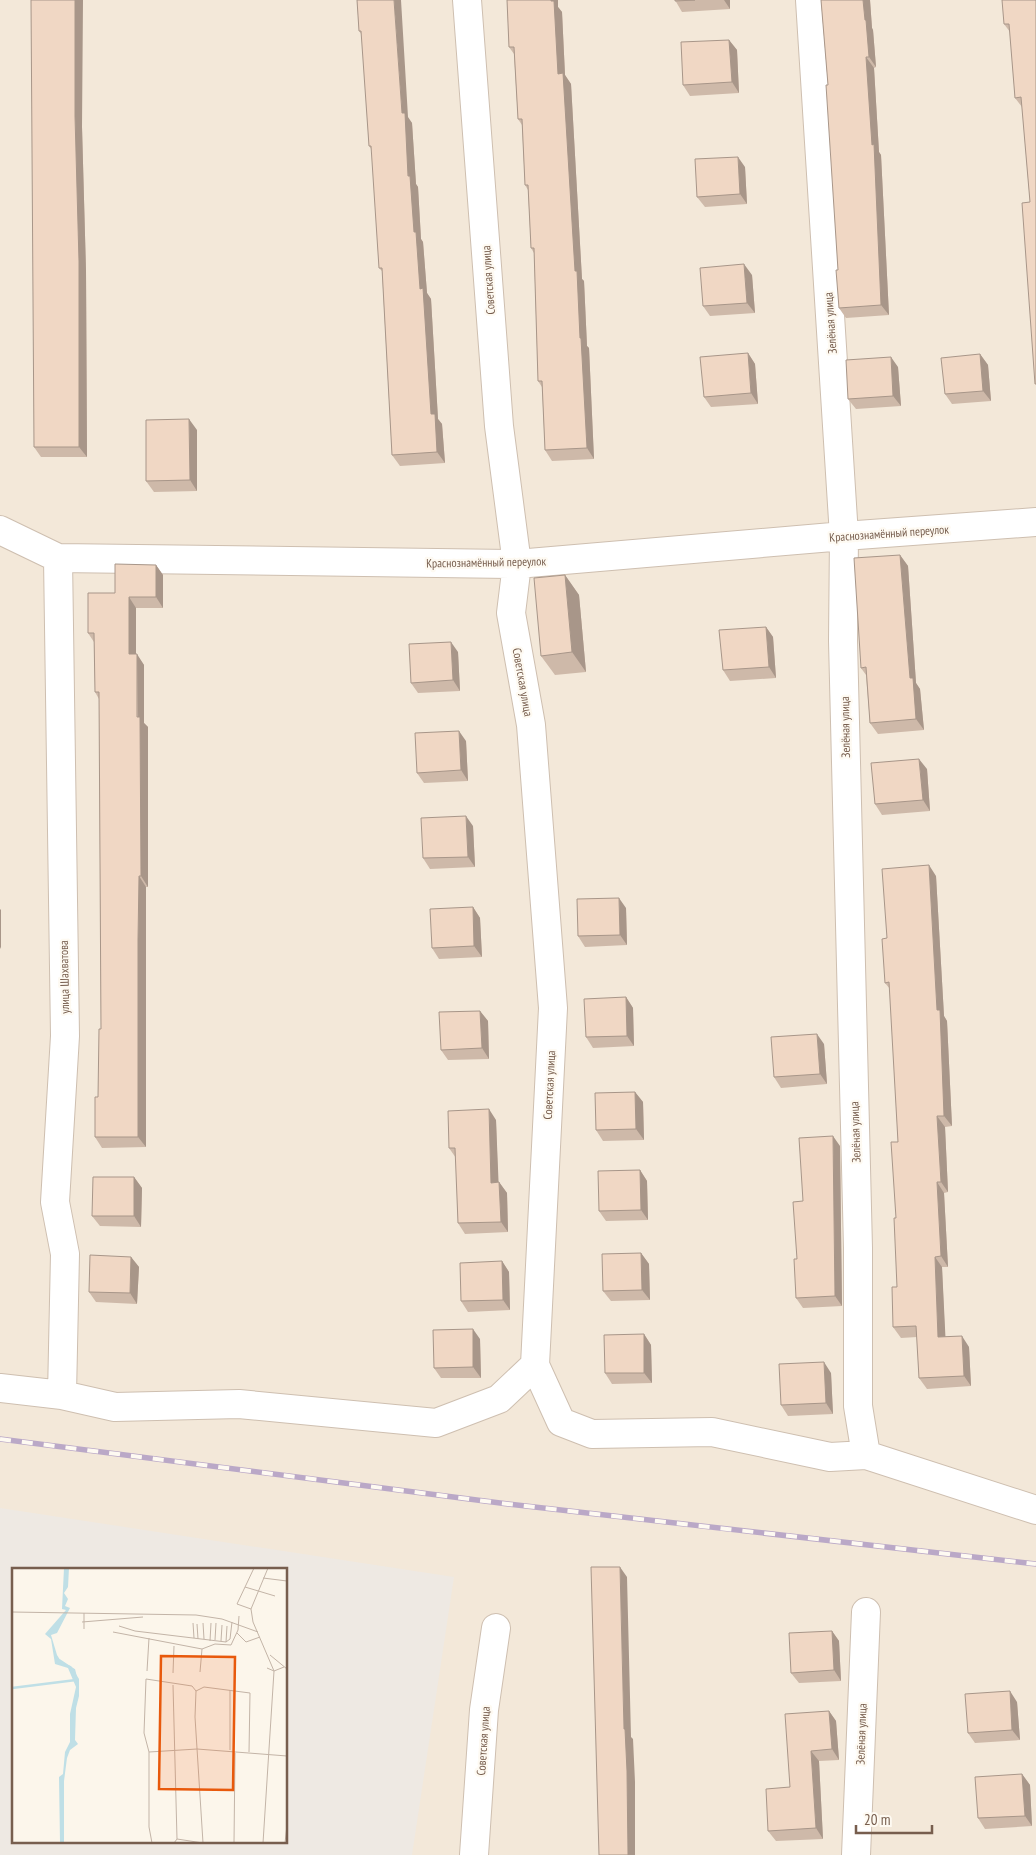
<svg xmlns="http://www.w3.org/2000/svg" width="1036" height="1855" viewBox="0 0 1036 1855" font-family="'PT Sans Narrow',sans-serif">
  <style>
    .residential { fill: #f3e8d9; fill-rule: evenodd }
    .industrial { fill: #eee9e3; fill-rule: evenodd }
    .lines { fill: none; stroke-linecap: round; stroke-linejoin: round }
    .minor-casing { stroke: #cebfb0; stroke-width: 30 }
    .minor { stroke: #fff; stroke-width: 28 }
    .rail-casing { stroke: #baa8c7; stroke-width: 5.5 }
    .rail { stroke: #fefaf2; stroke-width: 4; stroke-dasharray: 11; stroke-linecap: butt }
    .wall { fill: #ceb9a9 }
    .shaded-wall { fill: #a89689 }
    .building { fill: #f0d7c4; stroke: #a89689 }
    .labels { text-anchor: middle; dominant-baseline: central; stroke-width: 4.5; stroke-linejoin: round; paint-order: stroke }
    .street-label { font-size: 12px; fill: #775e4e; stroke: #fefaf2 }
    .inset-river { fill: none; stroke: #bfdfe6; stroke-width: 2.5 }
    .inset-road { fill: none; stroke: #c3b4a7; stroke-width: 1 }
    .view { fill: #e8590c; fill-opacity: 0.15; stroke: #e8590c; stroke-width: 2.5 }
    .inset-edge { fill: none; stroke: #775e4e; stroke-width: 2.5 }
  </style>
  <rect width="100%" height="100%" fill="#fcf6eb"/>
  <path class="residential" d="M0 0H1036V1855H0ZM14 1569H286V1841H14Z"/>
  <path class="industrial" d="M0 1508 454 1577 412 1855H0ZM14 1569H286V1841H14Z"/>
  <g class="lines">
    <defs>
      <path id="minor" d="M467 0 499 426 517 564 511 613 531 725 553 1008 535 1365
        M810 0 844 536 843 641 858 1248V1406L866 1455
        M0 530 58 558 517 564 844 536 1036 522
        M58 558 65 1036 55 1202 65 1254 62 1395
        M0 1388 62 1395 115 1407 239 1404 436 1423 499 1399 535 1365 561 1422 592 1434 712 1432 830 1457 866 1455 1036 1510
        M474 1855 484 1710 496 1628
        M856 1855 866 1612"/>
    </defs>
    <use href="#minor" class="minor-casing"/>
    <use href="#minor" class="minor"/>
    <defs>
      <path id="rail" d="M0 1439 508 1504 1036 1564"/>
    </defs>
    <use href="#rail" class="rail-casing"/>
    <use href="#rail" class="rail"/>
  </g>
  <path class="wall" d="M357 0 408 118 412 123 416 184 418 187 421 239 423 242 427 293 431 299 438 419 442 424 445 463 400 466 392 455 382 271 379 268 372 150 369 146 362 35 359 31Z
    M507 0H558V7L562 12 565 75 571 84 582 279 584 281 587 346 589 348 594 459 552 461 545 450 542 387 538 381 534 253 531 248 528 190 525 185 522 125 518 119 514 54 509 47Z
    M675 0H730V9L682 12Z
    M821 0H870L872 28 873 30 876 67 874 68 879 152 881 155 889 315 846 318 839 308 838 270 828 85Z
    M1036 0V385L1030 202 1022 107 1015 98 1010 32 1004 24Z
    M729 40 737 50 739 93 690 96 683 85Z
    M82 127 86 271 87 457H41L34 447Z
    M745 167 747 204 705 207 697 197Z
    M752 275 755 313 710 316 703 306Z
    M748 353 755 364 758 404 711 407 704 397Z
    M980 354 988 365 991 401 952 404 945 394Z
    M898 367 901 406 856 409 848 399Z
    M197 430V491L154 492 146 481Z
    M900 555 908 566 916 683 920 689 924 730 878 734 870 723 866 675 861 668Z
    M156 565 163 575V608H136V654L144 665V723L148 727V887H146V1147L102 1148 95 1137 98 1097 101 1029 99 699 95 692 94 642 88 633 115 593Z
    M565 575 579 595 586 672 555 675 541 656Z
    M766 627 773 637 776 678 730 681 723 670Z
    M458 652 460 691 418 693 411 683Z
    M466 741 468 781 424 783 417 773Z
    M927 769 930 811 882 815 875 804Z
    M473 826 475 867 430 869 423 858Z
    M936 876 944 1016 947 1021 952 1126 945 1127 948 1192 944 1193 948 1267H942L945 1337 969 1347 971 1386 927 1389 919 1378 917 1337 901 1338 893 1327 897 1287 896 1218 898 1142 890 989 885 983 887 938Z
    M473 907 480 918 482 957 439 959 432 948Z
    M626 908 627 945 585 947 578 936Z
    M626 997 633 1008 634 1046 593 1048 586 1037Z
    M480 1011 488 1021 489 1059 448 1060 441 1050Z
    M824 1044 827 1084 781 1088 774 1077Z
    M635 1092 643 1102 644 1140 603 1141 596 1130Z
    M496 1120 498 1182H499L507 1193 508 1232 465 1234 458 1223 456 1158 449 1148Z
    M840 1146 842 1306 803 1308 796 1298 797 1259 803 1201Z
    M640 1170 647 1181 648 1220 606 1221 599 1211Z
    M134 1177 142 1188 141 1227 100 1226 92 1216Z
    M641 1253 649 1264 650 1300 611 1301 603 1291Z
    M131 1257 139 1267 137 1304 96 1302 89 1292Z
    M502 1261 509 1272 510 1310 468 1312 461 1301Z
    M644 1334 651 1345 652 1383 612 1384 605 1373Z
    M480 1339 481 1378H441L434 1368Z
    M831 1373 833 1414 788 1416 781 1405Z
    M832 1631 839 1641 841 1681 799 1683 791 1673Z
    M1017 1702 1020 1740 975 1743 968 1733Z
    M829 1711 836 1721 839 1760 819 1761 823 1839 776 1841 768 1831 790 1787Z
    M1022 1774 1030 1785 1032 1826 985 1829 978 1818Z"/>
  <path class="shaded-wall" d="M75 0H83L82 127 86 271 87 457 79 447 75 116Z
    M394 0H401L408 117 412 123 416 184 418 187 421 239 423 242 427 293 431 299 438 419 442 424 445 463 437 452 431 414 420 289 402 113Z
    M551 0H558V7L562 12 565 75 571 84 582 279 584 281 587 346 589 348 594 459 587 448 575 271Z
    M724 0H730V9Z
    M863 0H870L872 28 873 30 876 67 869 57 865 20Z
    M729 40 737 50 739 93 732 82Z
    M866 57 874 68 879 152 881 155 889 315 881 305Z
    M738 157 745 167 747 204 740 194Z
    M744 264 752 275 755 313 747 303Z
    M748 353 755 364 758 404 751 393Z
    M980 354 988 365 991 401 983 391Z
    M891 357 898 367 901 406 893 396Z
    M189 419 197 430V491L190 480Z
    M900 555 908 566 916 683 920 689 924 730 916 719 910 678Z
    M156 565 163 575V608L156 597Z
    M565 575 579 595 586 672 572 652Z
    M129 597 136 608V665L129 654Z
    M766 627 773 637 776 678 769 667Z
    M451 642 458 652 460 691 453 680Z
    M137 654 144 665V723L148 727V887L141 876Z
    M459 731 466 741 468 781 461 770Z
    M919 759 927 769 930 811 923 800Z
    M466 816 473 826 475 867 468 857Z
    M929 865 936 876 944 1016 947 1021 952 1126 944 1116 937 1010Z
    M139 876 146 887V1147L138 1137V940Z
    M619 898 626 908 627 945 620 935Z
    M473 907 480 918 482 957 474 946Z
    M0 909 1 910V949L0 947Z
    M626 997 633 1008 634 1046 627 1036Z
    M480 1011 488 1021 489 1059 482 1048Z
    M817 1034 824 1044 827 1084 820 1074Z
    M635 1092 643 1102 644 1140 636 1129Z
    M489 1109 496 1120 499 1193 491 1183Z
    M937 1116 945 1127 948 1192 941 1182Z
    M833 1136 840 1146 842 1306 835 1296Z
    M640 1170 647 1181 648 1220 641 1210Z
    M134 1177 142 1188 141 1227 134 1216Z
    M499 1182 507 1193 508 1232 501 1222Z
    M937 1182 944 1193 948 1267 941 1256Z
    M641 1253 649 1264 650 1300 642 1290Z
    M131 1257 139 1267 137 1304 130 1293Z
    M935 1257 942 1267 946 1348 938 1337Z
    M502 1261 509 1272 510 1310 503 1300Z
    M473 1329 480 1339 481 1378 473 1367Z
    M644 1334 651 1345 652 1383 644 1373Z
    M962 1336 969 1347 971 1386 964 1376Z
    M824 1362 831 1373 833 1414 826 1403Z
    M620 1567 627 1577 631 1737 633 1739 635 1782V1855H628L624 1729Z
    M832 1631 839 1641 841 1681 834 1670Z
    M1010 1691 1017 1702 1020 1740 1012 1730Z
    M829 1711 836 1721 839 1760 832 1749Z
    M811 1751 819 1761 823 1839 816 1828Z
    M1022 1774 1030 1785 1032 1826 1025 1816Z"/>
  <path class="building" d="M31 0H75V116L79 261V447H34Z
    M357 0H394L402 113H405L408 176H410L414 232H416L420 289 423 288 431 414H435L437 452 392 455 382 268H379L371 146H369L361 31H359Z
    M507 0H551V1H554L558 74 563 73 575 271H577L580 338H581L587 448 545 450 542 381H538L534 248H531L528 185H525L522 119H518L514 47H509Z
    M675 0H695L675 1Z
    M821 0H863L865 20H866L869 57H866L872 145 874 144 881 305 839 308 836 270H838L826 85H828Z
    M1002 0H1036V384H1035L1022 203 1030 202 1021 97 1015 98 1009 24H1004Z
    M729 40 732 82 683 85 681 42Z
    M738 157 740 194 697 197 695 159Z
    M744 264 747 303 703 306 700 268Z
    M748 353 751 393 704 397 700 357Z
    M980 354 983 391 945 394 941 358Z
    M891 357 893 396 848 399 846 360Z
    M189 419 190 480 146 481V420Z
    M900 555 910 678H913L916 719 870 723 866 667 861 668 854 558Z
    M115 564 156 565V597H129V654H137V717H140L141 876H139L138 940V1137H95V1097H98L99 1029H101L99 692H95L94 633H88V593H115Z
    M565 575 572 652 541 656 534 578Z
    M766 627 769 667 723 670 719 630Z
    M451 642 453 680 411 683 409 644Z
    M459 731 461 770 417 773 415 733Z
    M919 759 923 800 875 804 871 763Z
    M466 816 468 857 423 858 421 818Z
    M929 865 937 1010H940L944 1116H937L941 1182H937L941 1256 935 1257 938 1337 962 1336 964 1376 919 1378 916 1326 893 1327 892 1287H897L894 1218H896L891 1142H898L889 982 885 983 882 939 887 938 882 869Z
    M619 898 620 935 578 936 577 899Z
    M473 907 474 946 432 948 430 909Z
    M626 997 627 1036 586 1037 584 999Z
    M480 1011 482 1048 441 1050 439 1012Z
    M817 1034 820 1074 774 1077 771 1037Z
    M635 1092 636 1129 596 1130 595 1093Z
    M489 1109 491 1183 499 1182 501 1222 458 1223 455 1148H449L448 1111Z
    M833 1136 835 1296 796 1298 794 1259H797L793 1202 803 1201 799 1138Z
    M640 1170 641 1210 599 1211 598 1171Z
    M93 1177H134V1216H92Z
    M641 1253 642 1290 603 1291 602 1254Z
    M90 1255 131 1257 130 1293 89 1292Z
    M502 1261 503 1300 461 1301 460 1263Z
    M473 1329V1367L434 1368 433 1330Z
    M644 1334V1373H605L604 1335Z
    M824 1362 826 1403 781 1405 779 1364Z
    M591 1567H620L624 1729H625L627 1771 628 1855H599Z
    M832 1631 834 1670 791 1673 789 1633Z
    M1010 1691 1012 1730 968 1733 965 1694Z
    M829 1711 832 1749 811 1751 816 1828 768 1831 766 1789 790 1787 785 1714Z
    M1022 1774 1025 1816 978 1818 975 1777Z"/>
  <g class="labels">
    <g class="street-label">
      <text transform="translate(488 280) rotate(-94)">Советская улица</text>
      <text transform="translate(830 323) rotate(-94)">Зелёная улица</text>
      <text transform="translate(889 533) rotate(-4)">Краснознамённый переулок</text>
      <text transform="translate(486 562) rotate(-1)">Краснознамённый переулок</text>
      <text transform="translate(523 682) rotate(80)">Советская улица</text>
      <text transform="translate(845 727) rotate(-91)">Зелёная улица</text>
      <text transform="translate(64 977) rotate(-91)">улица Шахватова</text>
      <text transform="translate(549 1085) rotate(-87)">Советская улица</text>
      <text transform="translate(855 1132) rotate(-92)">Зелёная улица</text>
      <text transform="translate(861 1734) rotate(-88)">Зелёная улица</text>
      <text transform="translate(483 1741) rotate(-86)">Советская улица</text>
    </g>
  </g>
  <g transform="translate(12 1568)">
    <rect width="275" height="275" fill="#fcf6eb"/>
    <path d="M52 0H57L56 19 52 25 56 31 53 38 58 40 45 65 39 67 45 87 50 95 59 98 67 111V128L64 140 63 172 66 176 58 182 55 190 52 213V275H48L47 209 51 206 53 184 58 174V146L64 119 56 100 43 96 39 71 33 66 54 42 50 41Z" fill="#bfdfe6"/>
    <path class="inset-river" d="M47 92 62 102 64 110M0 120 64 112"/>
    <path class="inset-road" d="M251 10 275 13M233 19 263 28M239 41 225 36 242 0M0 44 184 47 210 51 246 64M70 54 131 49M181 55 182 70M191 55 192 71M185 56 186 71M107 58 123 63 214 74 218 71 220 54M72 61V45M101 64 190 81 203 76 219 77 226 62 227 48M225 65 234 74 248 69M203 72 204 55M198 73 199 55M209 73 210 57M214 74 215 58M258 87 275 101M255 100 262 103 272 99M135 103 137 70M188 104 190 81M161 105 162 78M161 117 165 271 162 275M184 123 183 149 191 275M218 182V122M137 184 185 181 275 188M165 271 191 275M140 275 137 259V184L132 165 134 111 180 118 184 123 192 119 238 125 237 184M222 275 223 185M251 275 262 103 241 54 239 41 256 0M273 275 275 257"/>
    <path class="view" d="M149 88 223 89 221 222 147 221Z"/>
    <rect width="275" height="275" class="inset-edge"/>
  </g>
  <path d="M856 1825v8h76v-8" fill="none" stroke="#775e4e" stroke-width="2.5"/>
  <text x="864" y="1825" font-size="15" fill="#775e4e" stroke="#fefaf2" stroke-width="4" paint-order="stroke">20 m</text>
</svg>
